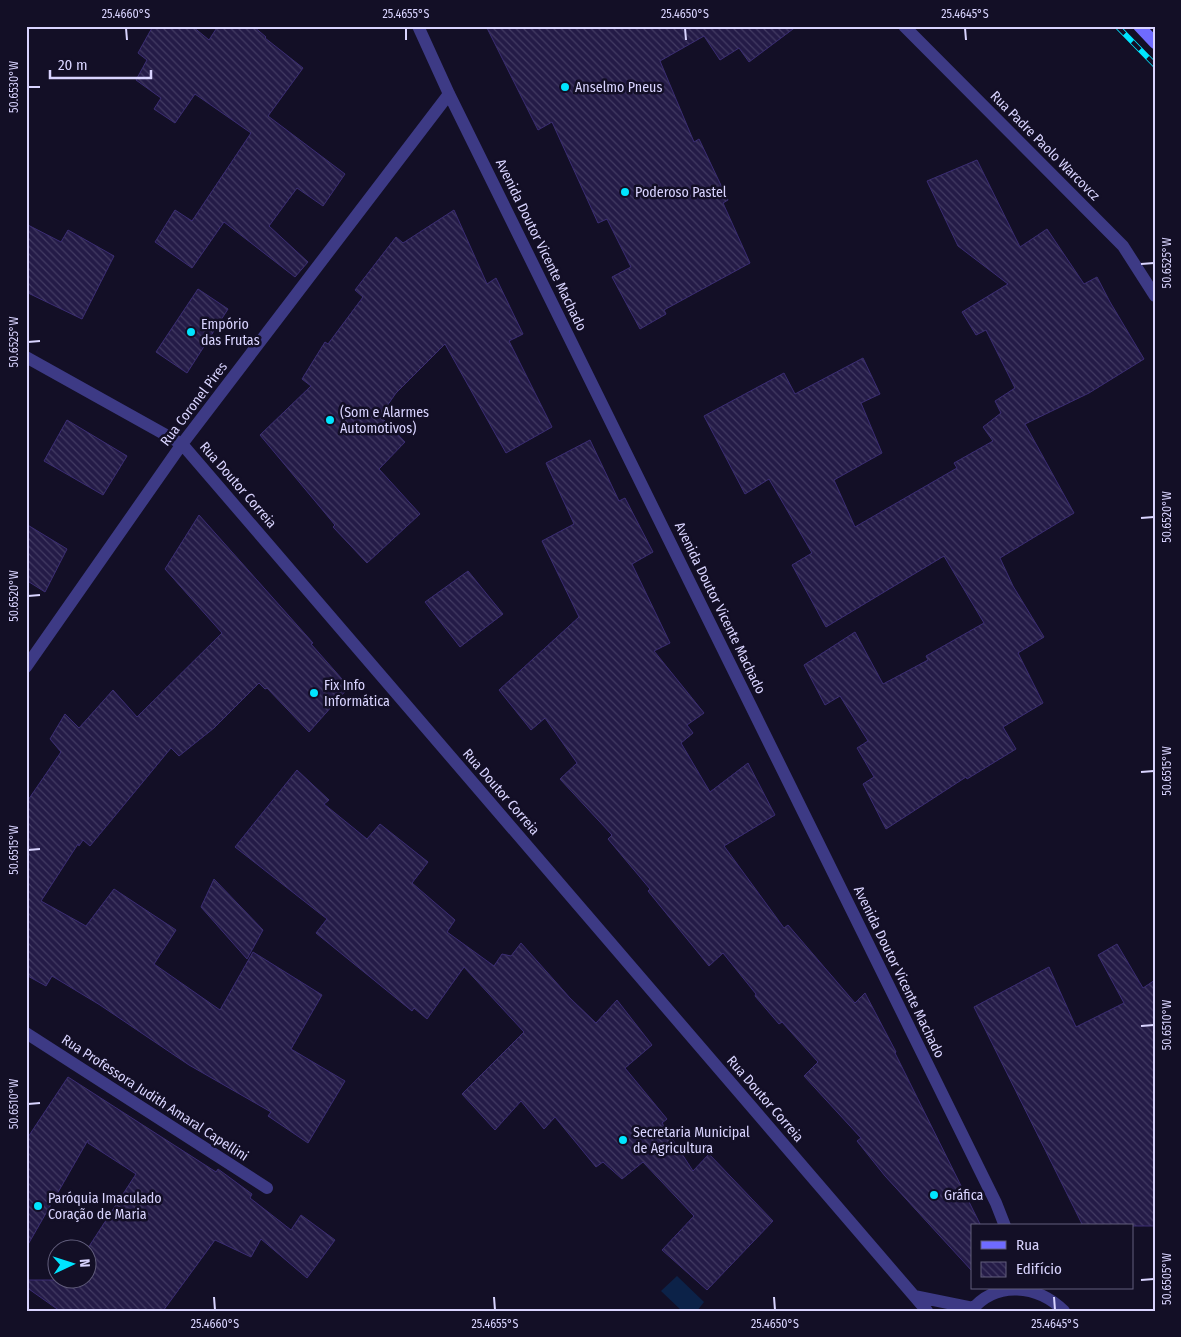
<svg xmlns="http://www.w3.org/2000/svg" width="1181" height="1337" viewBox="0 0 1181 1337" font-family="'Fira Sans Condensed',sans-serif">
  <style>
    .water { fill: #0c2248 }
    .building { fill: url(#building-back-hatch); stroke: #3b2d73 }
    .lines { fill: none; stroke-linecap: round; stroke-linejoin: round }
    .street { stroke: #3d3a85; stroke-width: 12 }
    .secondary { stroke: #6f6bff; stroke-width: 12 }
    .rail-casing { stroke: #00e5ff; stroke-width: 5.5 }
    .rail { stroke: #130f26; stroke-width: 4; stroke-dasharray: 11; stroke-linecap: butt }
    .ticks { fill: none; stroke: #d9d4ff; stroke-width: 2 }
    .poi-dot { fill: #00e5ff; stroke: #130f26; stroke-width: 2 }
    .labels { text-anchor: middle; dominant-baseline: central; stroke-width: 5; stroke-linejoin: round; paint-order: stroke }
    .poi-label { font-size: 14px; fill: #d9d4ff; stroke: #130f26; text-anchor: start }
    .street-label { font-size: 14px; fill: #d9d4ff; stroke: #130f26 }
    .neatline { fill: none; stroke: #d9d4ff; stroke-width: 2 }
    .ticks-label { font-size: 12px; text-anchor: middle; fill: #d9d4ff }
  </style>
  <defs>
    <pattern id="building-back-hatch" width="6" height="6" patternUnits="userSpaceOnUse" patternTransform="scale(1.25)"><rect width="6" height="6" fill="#241b47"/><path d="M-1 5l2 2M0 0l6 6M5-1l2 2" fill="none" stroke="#433b63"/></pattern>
  </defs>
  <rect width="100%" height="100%" fill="#130f26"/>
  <path class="water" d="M677 1276 704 1302 697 1311H682L661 1291Z"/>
  <path class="building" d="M153 26H192L209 40 218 26H253L266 37 265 38 303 68 268 116 345 174 323 206 297 188 269 226 308 262 295 277 224 222 192 268 155 242 175 210 192 221 251 133 195 94 175 123 154 109 161 98 136 80 147 60 138 53Z
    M486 26H797L749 62 739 48 720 60 704 36 660 61 694 142 699 139 728 200 723 203 750 263 664 310 666 314 640 329 612 277 631 267 607 219 598 223 552 122 538 130Z
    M977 160 1020 247 1047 229 1084 284 1097 277 1110 302 1144 359 1089 393 1025 424 1074 513 1000 558 1013 586 1044 637 1018 653 1043 703 1003 727 1016 749 967 779 966 777 886 829 863 784 874 777 857 748 868 741 840 696 825 705 804 665 855 632 883 684 928 660 926 656 984 623 944 556 826 627 792 565 812 553 769 479 745 494 704 416 784 373 795 394 863 358 880 394 861 403 882 453 834 480 855 527 957 468 954 463 993 441 983 427 1001 413 995 401 1015 388 986 330 976 335 962 312 1008 284 958 246 927 181Z
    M454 210 487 284 496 278 523 334 509 341 552 427 506 453 445 344 396 393 380 416 405 442 379 469 420 514 367 563 333 527 335 525 260 435 311 386 302 379 325 342 328 344 363 297 355 290 396 237 403 243Z
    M26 224 61 242 68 230 114 256 82 319 26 292Z
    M198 289 228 309 187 373 156 352Z
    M67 420 127 456 103 495 44 461Z
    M590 440 619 501 625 498 653 552 632 564 670 643 654 651 704 713 687 725 693 733 681 743 710 792 748 763 775 815 724 846 784 928 788 925 855 1003 865 993 896 1052 895 1053 981 1226H972V1271L885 1176 857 1141 861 1138 804 1076 818 1062 782 1022 779 1024 755 996 756 994 723 953 709 966 648 891 650 889 608 839 612 835 560 779 577 763 545 718 531 730 499 690 579 617 542 541 574 524 546 463Z
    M199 515 313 643 311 644 349 687 309 732 267 688 265 689 259 683 214 728 179 756 171 748 90 846 83 840 79 846 78 844 41 901 86 926 114 889 176 930 154 964 220 1010 253 952 322 995 291 1049 345 1081 308 1143 268 1116 271 1112 189 1065 100 1005 52 976 46 986 26 975V803L61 752 50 739 65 714 79 728 113 690 137 717 222 633 165 569Z
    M26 524 67 549 45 592 26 580Z
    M468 571 503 614 460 647 425 602Z
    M297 770 329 800 324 804 367 839 380 824 428 862 412 883 455 920 447 932 494 966 502 954 511 956 521 943 570 998 596 1023 617 1000 652 1045 625 1068 667 1119 662 1123 693 1171 709 1154 773 1221 707 1290 662 1250 694 1216 643 1162 622 1179 603 1162 596 1167 555 1117 544 1129 521 1101 495 1130 462 1094 524 1032 464 967 427 1019 414 1008 412 1011 316 933 327 919 235 847Z
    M214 879 263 930 247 959 201 907Z
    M1117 944 1143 988 1155 980V1226H1083L974 1007 1049 967 1076 1027 1124 1003 1098 955Z
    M68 1077 216 1172 218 1169 252 1194 250 1198 291 1230 301 1215 335 1240 307 1278 261 1239 251 1257 215 1240 163 1311H60L26 1287V1280H88V1248L136 1174 88 1143V1140L26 1248V1140Z"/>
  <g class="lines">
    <path class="street" d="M418 26 449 94 996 1203 1005 1226
      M904 26 1123 246 1155 296
      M26 357 182 444 927 1311
      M26 667 182 444 449 94
      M26 1033 267 1188
      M914 1296 973 1308
      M971 1311C996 1280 1038 1285 1064 1311"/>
    <path class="secondary" d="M1139 26 1155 43"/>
    <defs>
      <path id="rail" d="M1117 26 1155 65"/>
    </defs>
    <use href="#rail" class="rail-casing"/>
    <use href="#rail" class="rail"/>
  </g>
  <path class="ticks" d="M126 28 127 40M406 28V40M685 28 686 40M965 28 966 40M28 87H40M1141 264 1154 263M28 342 40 341M1141 518 1154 517M28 596 40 595M1141 772 1154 771M28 850 40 849M1141 1026 1154 1025M28 1104 40 1103M1141 1280 1154 1279M214 1297 215 1310M494 1297 495 1310M774 1297 775 1310M1054 1297 1055 1310"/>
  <g class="poi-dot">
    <circle cx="565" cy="87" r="5"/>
    <circle cx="625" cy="192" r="5"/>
    <circle cx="191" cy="332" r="5"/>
    <circle cx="330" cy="420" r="5"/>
    <circle cx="314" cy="693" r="5"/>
    <circle cx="623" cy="1140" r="5"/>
    <circle cx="934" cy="1195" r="5"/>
    <circle cx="38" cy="1206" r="5"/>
  </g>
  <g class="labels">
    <g class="poi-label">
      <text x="575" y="87">Anselmo Pneus</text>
      <text x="635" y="192">Poderoso Pastel</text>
      <text x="201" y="324">Empório<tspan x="201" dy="16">das Frutas</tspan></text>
      <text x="340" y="412">(Som e Alarmes<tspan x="340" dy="16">Automotivos)</tspan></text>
      <text x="324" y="685">Fix Info<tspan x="324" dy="16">Informática</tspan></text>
      <text x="633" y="1132">Secretaria Municipal<tspan x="633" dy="16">de Agricultura</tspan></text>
      <text x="944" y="1195">Gráfica</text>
      <text x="48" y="1198">Paróquia Imaculado<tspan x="48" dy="16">Coração de Maria</tspan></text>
    </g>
    <g class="street-label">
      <text transform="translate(1045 146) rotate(45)">Rua Padre Paolo Warcovcz</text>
      <text transform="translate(541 245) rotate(64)">Avenida Doutor Vicente Machado</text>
      <text transform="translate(194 404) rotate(-53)">Rua Coronel Pires</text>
      <text transform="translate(238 485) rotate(49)">Rua Doutor Correia</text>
      <text transform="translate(720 608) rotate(64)">Avenida Doutor Vicente Machado</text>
      <text transform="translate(501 792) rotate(49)">Rua Doutor Correia</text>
      <text transform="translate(899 972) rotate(64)">Avenida Doutor Vicente Machado</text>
      <text transform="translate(155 1098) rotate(33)">Rua Professora Judith Amaral Capellini</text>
      <text transform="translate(765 1099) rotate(49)">Rua Doutor Correia</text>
    </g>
  </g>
  <rect width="1181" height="1337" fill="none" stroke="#130f26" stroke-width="55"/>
  <rect x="971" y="1224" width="162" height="65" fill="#130f26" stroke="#625e7d"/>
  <rect x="981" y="1241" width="25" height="8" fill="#6f6bff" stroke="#625e7d"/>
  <text x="1016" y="1250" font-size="15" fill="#d9d4ff">Rua</text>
  <rect x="981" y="1262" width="25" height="15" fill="url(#building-back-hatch)" stroke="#625e7d"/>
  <text x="1016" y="1274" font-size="15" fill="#d9d4ff">Edifício</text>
  <g transform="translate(72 1264) rotate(86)"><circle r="24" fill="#130f26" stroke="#625e7d"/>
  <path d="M0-4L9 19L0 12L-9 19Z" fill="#00e5ff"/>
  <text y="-8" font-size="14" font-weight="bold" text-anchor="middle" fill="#d9d4ff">N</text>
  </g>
  <path d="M50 70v8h101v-8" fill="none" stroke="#d9d4ff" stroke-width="2.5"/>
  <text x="58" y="70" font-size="15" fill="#d9d4ff" stroke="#130f26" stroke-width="4" paint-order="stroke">20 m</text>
  <rect x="28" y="28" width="1126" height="1282" class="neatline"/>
  <g class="ticks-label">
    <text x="126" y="18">25.4660°S</text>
    <text x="406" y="18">25.4655°S</text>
    <text x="685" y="18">25.4650°S</text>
    <text x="965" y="18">25.4645°S</text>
    <text transform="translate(14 87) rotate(-90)" y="4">50.6530°W</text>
    <text transform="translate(1167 263) rotate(-90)" y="4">50.6525°W</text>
    <text transform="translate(14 342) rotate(-90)" y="4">50.6525°W</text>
    <text transform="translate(1167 517) rotate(-90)" y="4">50.6520°W</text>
    <text transform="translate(14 596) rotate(-90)" y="4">50.6520°W</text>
    <text transform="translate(1167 771) rotate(-90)" y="4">50.6515°W</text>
    <text transform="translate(14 850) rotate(-90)" y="4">50.6515°W</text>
    <text transform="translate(1167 1025) rotate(-90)" y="4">50.6510°W</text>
    <text transform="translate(14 1104) rotate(-90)" y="4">50.6510°W</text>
    <text transform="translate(1167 1279) rotate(-90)" y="4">50.6505°W</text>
    <text x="215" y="1328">25.4660°S</text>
    <text x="495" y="1328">25.4655°S</text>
    <text x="775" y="1328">25.4650°S</text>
    <text x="1055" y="1328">25.4645°S</text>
  </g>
</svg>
